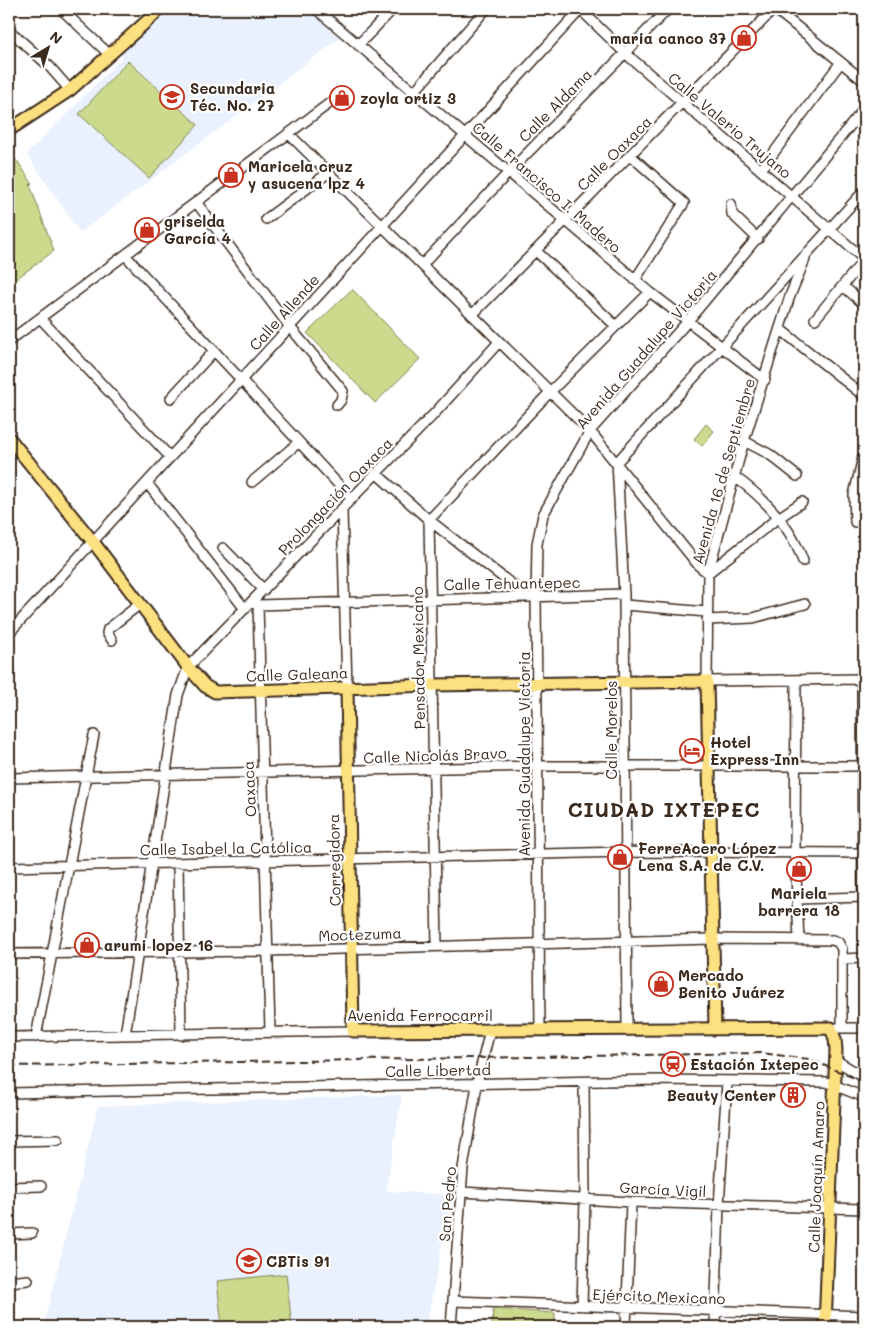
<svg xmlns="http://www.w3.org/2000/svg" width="873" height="1336" viewBox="0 0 873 1336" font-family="Mali,sans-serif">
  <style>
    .built { fill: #e9f0fe }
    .green { fill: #ccda8e; stroke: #848256 }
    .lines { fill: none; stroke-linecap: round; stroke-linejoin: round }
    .minor-casing { stroke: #3b2a1e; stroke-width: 12 }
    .major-casing { stroke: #3b2a1e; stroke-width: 15 }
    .minor { stroke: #fff; stroke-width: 9 }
    .major { stroke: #fde080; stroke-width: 11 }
    .rail { stroke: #3b2a1e; stroke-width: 2; stroke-dasharray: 8 4; stroke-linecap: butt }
    .labels { text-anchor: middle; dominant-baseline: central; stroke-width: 4.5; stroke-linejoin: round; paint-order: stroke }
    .poi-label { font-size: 15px; font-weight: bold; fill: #3b2a1e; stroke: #fff; text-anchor: start }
    .street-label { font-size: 15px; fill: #3b2a1e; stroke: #fff }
    .district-label { font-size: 20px; font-weight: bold; letter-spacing: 1px; fill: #3b2a1e; stroke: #fff }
  </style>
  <rect width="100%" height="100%" fill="#fff"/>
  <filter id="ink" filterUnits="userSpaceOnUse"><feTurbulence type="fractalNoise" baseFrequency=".02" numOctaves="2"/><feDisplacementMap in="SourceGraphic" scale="10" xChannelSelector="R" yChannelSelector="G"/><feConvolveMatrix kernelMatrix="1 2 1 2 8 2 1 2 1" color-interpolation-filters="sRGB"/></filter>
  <g filter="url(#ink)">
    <path class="built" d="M167 9H307L340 38 80 233 27 154 123 57 120 53Z
      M402 1095 386 1191 452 1195 426 1327H43L98 1106Z"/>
    <path class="green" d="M128 61 198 125 149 178 79 114Z
      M9 155 18 162 32 183 30 185 54 251 9 284Z
      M352 289 420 359 375 403 307 333Z
      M706 424 714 431 702 446 694 439Z
      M286 1274 292 1327H222L217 1281Z
      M493 1309 555 1313V1327H492Z"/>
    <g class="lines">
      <defs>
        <path id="minor" d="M61 9 110 55
          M316 9 650 292 765 380
          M580 9 625 53 864 259
          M775 9 864 81
          M9 30 49 66 70 90
          M358 45 393 9
          M414 92 486 9
          M289 134 590 431 699 566 708 573 774 521 802 502
          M630 155 684 203 635 280
          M761 170 841 62
          M196 202 290 327 343 391 341 400 337 405
          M731 204 732 214 758 239
          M266 219 328 173
          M536 251 616 326
          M125 255 352 499
          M805 259 790 296 744 441 708 573 707 681 862 679 863 897
          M422 265 509 172 668 9
          M843 286 864 304
          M472 315 774 9
          M40 318 170 457
          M815 319 864 260
          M780 329 864 396
          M9 341 342 94
          M171 398 213 352
          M744 441 769 454 797 476
          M377 474 429 520 528 597
          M735 477C764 498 791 527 803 561
          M252 482 298 443
          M147 483 245 609
          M342 510 347 688
          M855 522 854 495 864 453
          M223 548 264 590
          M254 603 258 605 624 594
          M258 605 270 1031
          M625 605 707 612
          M707 620 753 618 805 604
          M9 633 581 9
          M112 640 107 633 108 629 140 604
          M796 680 795 854 799 940
          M9 778 539 766H864
          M178 863 181 1035
          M9 867 625 852 864 853
          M797 899 864 897
          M437 946 429 520 550 392 650 292
          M9 954 268 951 712 939 832 940 838 942 842 949V1028
          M842 959 864 958
          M627 1028 624 594 617 462 864 191
          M837 1028H864
          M540 1030 536 597 537 544 543 515 590 431 688 321 864 109
          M125 1035 178 695 188 667 434 414 499 342
          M9 1037 353 1031
          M36 1037 94 735
          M835 1060 864 1077
          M9 1093 656 1080 826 1082 864 1097
          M9 1141 58 1140
          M9 1187 41 1186
          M462 1192 631 1202 864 1209
          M9 1234 32 1233
          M9 1282 28 1280
          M453 1301 864 1316
          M582 1306 585 1199 584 1082
          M9 1325 10 1327
          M451 1327 463 1168 478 1079 490 1030
          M626 1327 631 1202
          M715 1327 719 1205 727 1082"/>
        <path id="major" d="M9 130 70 90 156 13 151 9
          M9 438 94 543 188 667 205 686 215 692 432 685 707 681 715 1028
          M347 688 353 1031 831 1028 835 1039 836 1050 825 1327"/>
      </defs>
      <use href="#minor" class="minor-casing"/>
      <use href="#major" class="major-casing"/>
      <use href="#minor" class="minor"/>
      <use href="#major" class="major"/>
      <path class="rail" d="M9 1066 761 1053 809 1059 864 1082"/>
    </g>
  </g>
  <defs>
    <symbol id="shop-ring" viewBox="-11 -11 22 22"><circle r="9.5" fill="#fff" stroke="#c8321e" stroke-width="1.5"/><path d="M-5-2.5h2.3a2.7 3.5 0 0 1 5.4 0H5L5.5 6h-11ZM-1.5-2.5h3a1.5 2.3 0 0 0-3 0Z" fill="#c8321e"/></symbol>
    <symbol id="school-ring" viewBox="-11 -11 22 22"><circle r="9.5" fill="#fff" stroke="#c8321e" stroke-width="1.5"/><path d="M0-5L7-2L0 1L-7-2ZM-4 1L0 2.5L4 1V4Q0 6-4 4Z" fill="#c8321e"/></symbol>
    <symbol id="hotel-ring" viewBox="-11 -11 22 22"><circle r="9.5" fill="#fff" stroke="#c8321e" stroke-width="1.5"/><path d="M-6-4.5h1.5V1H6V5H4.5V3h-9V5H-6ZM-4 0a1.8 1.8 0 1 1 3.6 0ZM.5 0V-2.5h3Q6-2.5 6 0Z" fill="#c8321e"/></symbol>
    <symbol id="station-ring" viewBox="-11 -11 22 22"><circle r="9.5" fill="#fff" stroke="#c8321e" stroke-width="1.5"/><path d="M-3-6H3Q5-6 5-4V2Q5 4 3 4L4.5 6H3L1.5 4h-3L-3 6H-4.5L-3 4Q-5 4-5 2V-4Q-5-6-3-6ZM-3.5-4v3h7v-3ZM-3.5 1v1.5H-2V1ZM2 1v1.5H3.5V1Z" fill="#c8321e"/></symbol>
    <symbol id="building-ring" viewBox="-11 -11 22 22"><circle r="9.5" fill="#fff" stroke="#c8321e" stroke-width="1.5"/><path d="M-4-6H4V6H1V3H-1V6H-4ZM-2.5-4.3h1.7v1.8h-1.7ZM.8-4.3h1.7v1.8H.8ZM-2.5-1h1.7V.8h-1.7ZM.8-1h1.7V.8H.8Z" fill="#c8321e"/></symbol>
  </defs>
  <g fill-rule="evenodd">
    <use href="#shop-ring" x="730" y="24" width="28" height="28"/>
    <use href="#school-ring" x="158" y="83" width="28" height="28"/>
    <use href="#shop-ring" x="328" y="84" width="28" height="28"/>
    <use href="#shop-ring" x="217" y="161" width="28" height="28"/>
    <use href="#shop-ring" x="133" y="216" width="28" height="28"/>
    <use href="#hotel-ring" x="678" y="737" width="28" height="28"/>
    <use href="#shop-ring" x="606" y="843" width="28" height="28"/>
    <use href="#shop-ring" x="785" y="855" width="28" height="28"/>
    <use href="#shop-ring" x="73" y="931" width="28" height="28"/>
    <use href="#shop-ring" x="647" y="970" width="28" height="28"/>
    <use href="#station-ring" x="659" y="1050" width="28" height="28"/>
    <use href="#building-ring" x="779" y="1081" width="28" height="28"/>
    <use href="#school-ring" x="235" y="1247" width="28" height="28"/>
  </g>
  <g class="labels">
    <g class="poi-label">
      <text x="726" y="38" text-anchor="end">maria canco 37</text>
      <text x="190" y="88">Secundaria<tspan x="190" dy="17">Téc. No. 27</tspan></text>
      <text x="360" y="98">zoyla ortiz 3</text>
      <text x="248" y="166">Maricela cruz<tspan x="248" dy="17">y asucena lpz 4</tspan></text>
      <text x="164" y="221">griselda<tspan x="164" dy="17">García 4</tspan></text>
      <text x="710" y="742">Hotel<tspan x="710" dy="17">Express Inn</tspan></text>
      <text x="638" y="848">FerreAcero López<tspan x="638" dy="17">Lena S.A. de C.V.</tspan></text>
      <text x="799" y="893" text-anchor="middle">Mariela<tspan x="799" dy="17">barrera 18</tspan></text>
      <text x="104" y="945">arumi lopez 16</text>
      <text x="678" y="975">Mercado<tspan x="678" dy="17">Benito Juárez</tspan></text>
      <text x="690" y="1064">Estación Ixtepec</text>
      <text x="776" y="1095" text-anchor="end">Beauty Center</text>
      <text x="266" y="1261">CBTis 91</text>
    </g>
    <g class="street-label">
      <text transform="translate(555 105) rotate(-45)">Calle Aldama</text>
      <text transform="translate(730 125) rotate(40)">Calle Valerio Trujano</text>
      <text transform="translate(614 153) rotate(-45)">Calle Oaxaca</text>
      <text transform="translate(547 187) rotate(41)">Calle Francisco I. Madero</text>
      <text transform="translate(284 312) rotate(-48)">Calle Allende</text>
      <text transform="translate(646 349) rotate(-49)">Avenida Guadalupe Victoria</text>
      <text transform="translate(723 471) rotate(-74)">Avenida 16 de Septiembre</text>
      <text transform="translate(335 496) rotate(-46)">Prolongación Oaxaca</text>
      <text transform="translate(512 583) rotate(-1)">Calle Tehuantepec</text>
      <text transform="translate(418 658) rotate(-91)">Pensador Mexicano</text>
      <text transform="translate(297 674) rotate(-2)">Calle Galeana</text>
      <text transform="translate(611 730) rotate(-90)">Calle Morelos</text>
      <text transform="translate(524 754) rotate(-90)">Avenida Guadalupe Victoria</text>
      <text transform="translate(435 755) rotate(-2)">Calle Nicolás Bravo</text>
      <text transform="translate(249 789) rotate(-93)">Oaxaca</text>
      <text transform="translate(226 848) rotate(-1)">Calle Isabel la Católica</text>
      <text transform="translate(334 860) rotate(-91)">Corregidora</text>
      <text transform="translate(360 934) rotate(-2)">Moctezuma</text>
      <text x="420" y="1015">Avenida Ferrocarril</text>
      <text transform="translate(438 1070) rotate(-1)">Calle Libertad</text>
      <text transform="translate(816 1177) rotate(-88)">Calle Joaquín Amaro</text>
      <text transform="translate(663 1189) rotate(3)">García Vigil</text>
      <text transform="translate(447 1204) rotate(-85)">San Pedro</text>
      <text transform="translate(659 1296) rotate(2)">Ejército Mexicano</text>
    </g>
    <g class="district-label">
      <text x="664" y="809">CIUDAD IXTEPEC</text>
    </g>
  </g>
  <rect width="873" height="1336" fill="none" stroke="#fff" stroke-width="30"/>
  <rect x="15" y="15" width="843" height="1306" fill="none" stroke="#3b2a1e" stroke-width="2" filter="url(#ink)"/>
  <g transform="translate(48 48) rotate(38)" stroke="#ffffff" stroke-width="4" paint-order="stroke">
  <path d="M0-4L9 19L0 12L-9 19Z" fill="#3b2a1e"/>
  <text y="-8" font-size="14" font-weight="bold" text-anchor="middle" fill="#3b2a1e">N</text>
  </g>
</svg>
